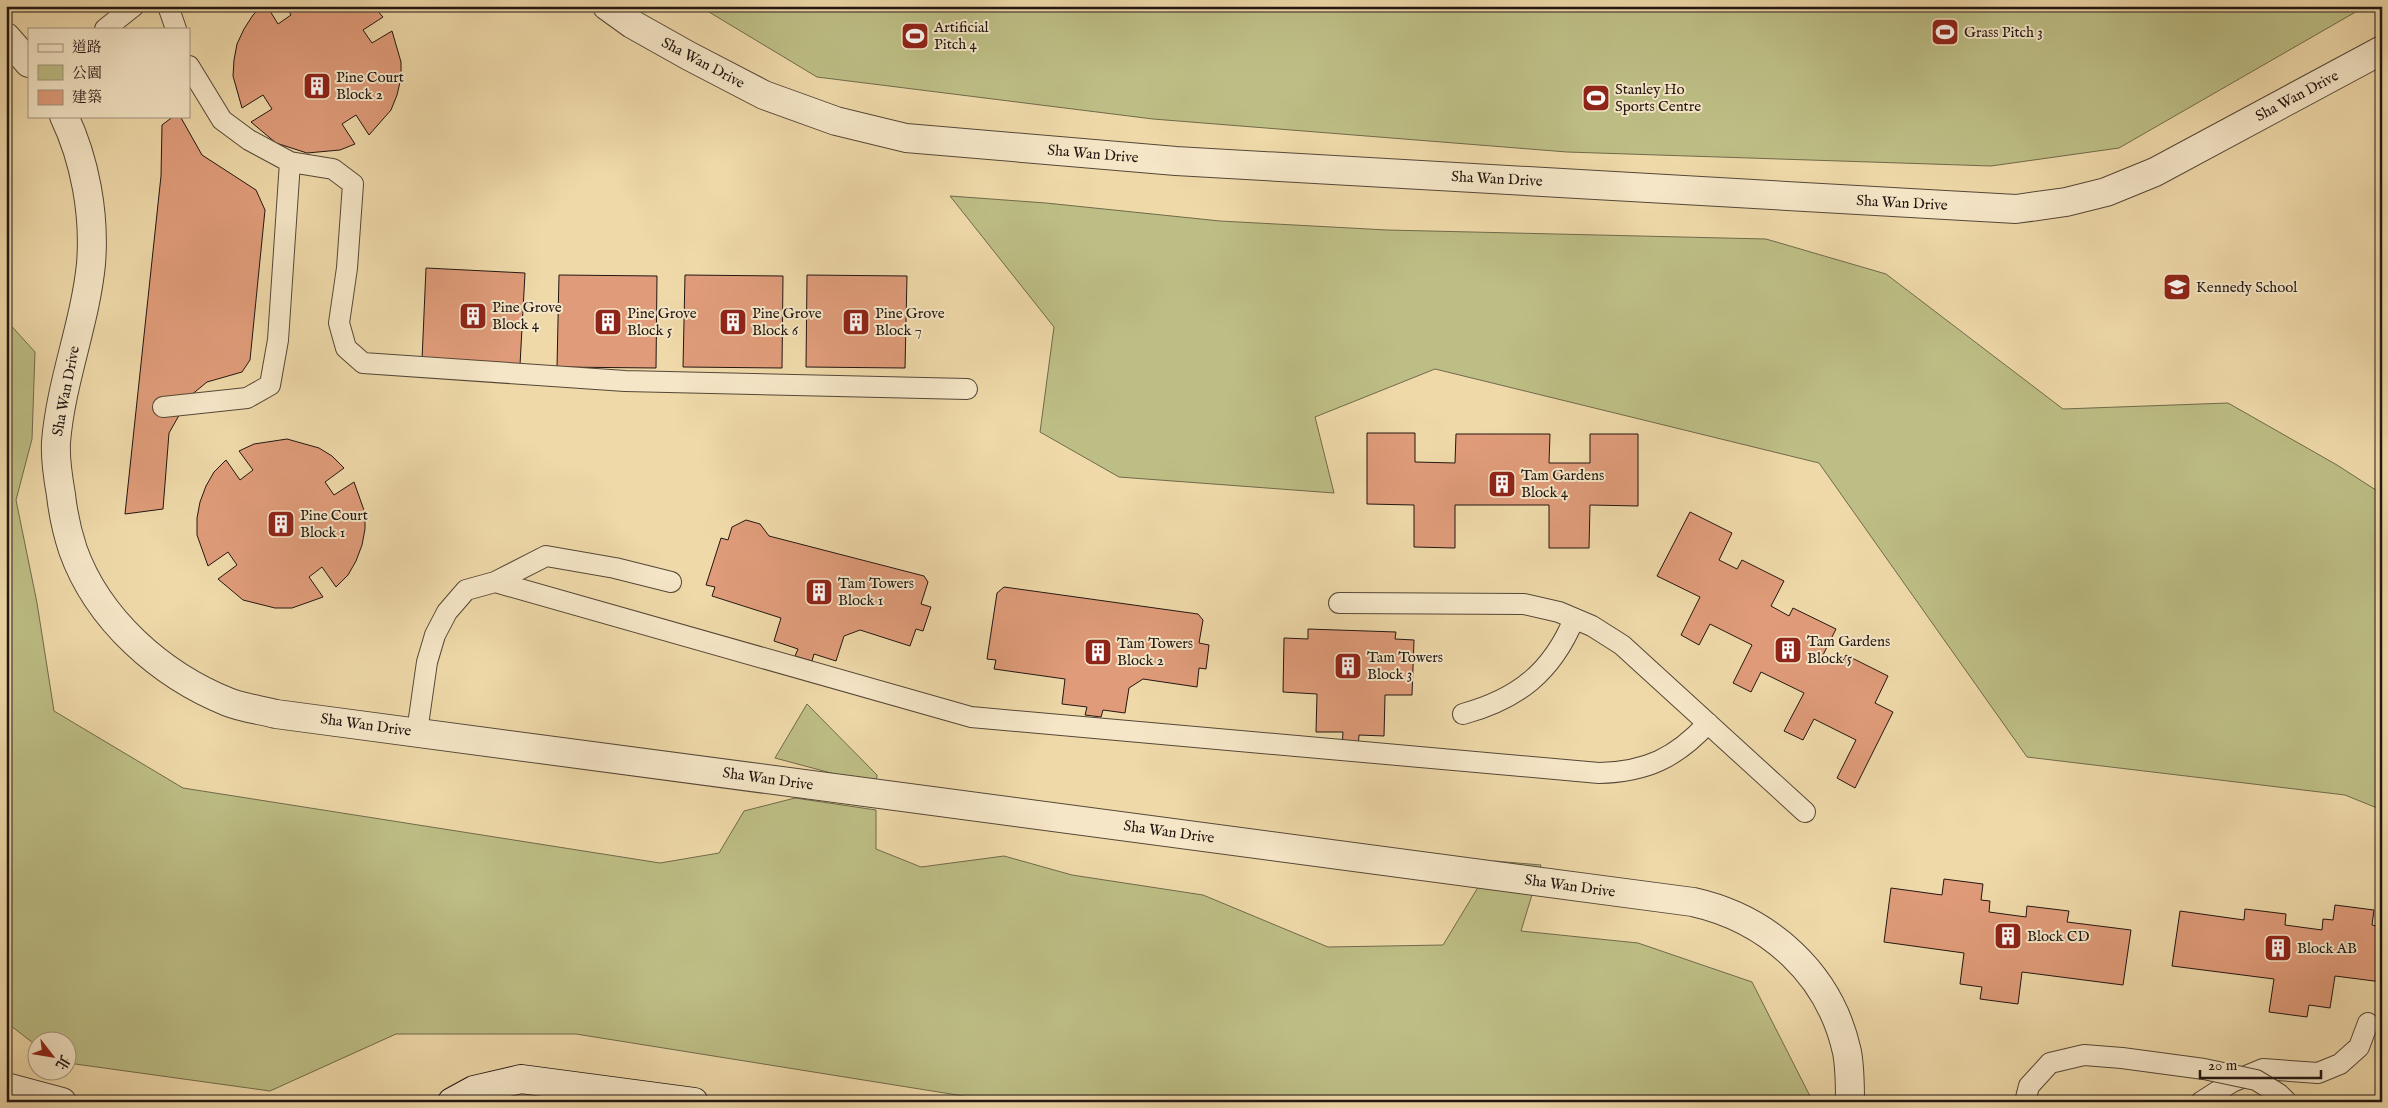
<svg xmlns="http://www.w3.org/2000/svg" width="2388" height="1108" viewBox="0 0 2388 1108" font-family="'IM FELL English','Noto Serif TC',serif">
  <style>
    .green { fill: #bdbe85; stroke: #706a4b }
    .building { fill: #e09c7a; stroke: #221611 }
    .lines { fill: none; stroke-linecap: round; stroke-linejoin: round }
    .service-casing { stroke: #554737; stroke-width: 22 }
    .minor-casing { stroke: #554737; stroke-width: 30 }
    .tertiary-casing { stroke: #554737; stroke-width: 30 }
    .secondary-casing { stroke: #221611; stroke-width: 30 }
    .service { stroke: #f5e6c7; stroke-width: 20 }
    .minor { stroke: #f5e6c7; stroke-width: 28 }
    .tertiary { stroke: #f5e6c7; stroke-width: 28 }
    .secondary { stroke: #f5e6c7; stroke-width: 28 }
    .service-bridge-casing { stroke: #554737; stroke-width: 22; stroke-linecap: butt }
    .service-bridge { stroke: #f5e6c7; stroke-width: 20 }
    .labels { text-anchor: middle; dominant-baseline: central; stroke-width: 4; stroke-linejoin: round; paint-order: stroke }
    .poi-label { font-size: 15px; fill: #221611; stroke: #f5e6c7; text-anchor: start }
    .street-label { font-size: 15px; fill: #221611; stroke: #f5e6c7 }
  </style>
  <rect width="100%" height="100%" fill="#efd9a9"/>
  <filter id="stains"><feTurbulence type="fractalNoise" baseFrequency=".004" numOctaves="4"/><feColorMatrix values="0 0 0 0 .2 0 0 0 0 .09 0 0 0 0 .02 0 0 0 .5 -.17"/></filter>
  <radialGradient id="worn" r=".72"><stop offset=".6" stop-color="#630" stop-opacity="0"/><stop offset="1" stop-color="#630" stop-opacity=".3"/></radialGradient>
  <path class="green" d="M699 6H2366L2119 148 1991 166 1567 152 1153 119 817 77Z
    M950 196 1046 203 1220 221 1387 230 1766 239 1886 274 2063 409 2228 403 2337 465 2382 494V810L2345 795 2027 757 1819 463 1435 369 1315 417 1334 493 1119 477 1040 432 1054 327Z
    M6 320 35 352 32 439 16 500 37 603 54 711 183 788 660 863 719 853 744 811 795 798 876 810V849L921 867 1004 856 1072 875 1203 895 1328 947 1443 945 1494 861 1541 865 1521 931 1638 943 1752 982 1813 1102H1001L576 1034H396L270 1091 68 1063V1040H38L37 1046 6 1022Z
    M807 704 877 775 876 785 775 758Z"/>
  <path class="building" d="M262 6H267L278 24 291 15 286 6H373L383 17 363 30 372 43 392 31 401 62V78L397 95 391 110 369 135 356 115 342 124 355 144 340 150 307 153 276 143 251 122 272 109 263 95 242 108 233 76 234 60 237 44 244 29 253 15Z
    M174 116H180L202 155 256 190 265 210 250 360 242 372 207 382 190 396 169 433 163 509 125 514 161 176 162 125Z
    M426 268 525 273 520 365 422 360Z
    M559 275 657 276 656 368 557 367Z
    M685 275 783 276 782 368 683 367Z
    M807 275 907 276 905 368 806 367Z
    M1367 433H1415V462L1455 463 1456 434H1550L1549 463H1590V434H1638V506L1590 505 1589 548H1549V505H1455V548L1414 547V505L1367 504Z
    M287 439 319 448 332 456 344 468 325 482 334 495 354 482 365 513V529L362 545 356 561 348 575 336 587 322 567 309 577 323 597 292 608H275L243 600 218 579 237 565 228 552 208 566 197 535V518L200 502 206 486 214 472 226 460 240 480 253 470 239 451 254 444Z
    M1690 512 1732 533 1719 560 1737 569 1742 560 1784 581 1771 606 1789 616 1793 608 1836 629 1823 655 1841 664 1846 655 1888 676 1875 703 1893 712 1855 788 1837 778 1856 740 1814 719 1803 740 1784 731 1804 693 1761 672 1751 692 1733 683 1752 645 1710 624 1699 645 1681 635 1700 597 1657 576Z
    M746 520 760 524 769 536 924 576 928 582 921 604 931 607 923 631 916 629 910 646 860 630 844 636 836 661 814 654 812 661 795 656 798 649 774 641 781 618 712 596 715 587 706 585 721 538 728 540 732 527Z
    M1004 587 1198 614 1203 620 1199 643 1209 645 1206 669 1199 668 1197 687 1143 679 1129 688 1125 713 1103 710 1101 717 1085 715 1087 707 1062 704 1065 679 994 669 996 660 987 659 997 593Z
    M1308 629 1396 632 1395 639 1414 640 1412 695H1385L1384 736 1359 735 1358 748H1342L1343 732H1316L1317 694 1283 692 1284 638 1308 639Z
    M1944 879 1983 884 1981 900 1990 901 1989 912 2026 917 2027 906 2069 911 2067 922 2131 930 2123 985 2022 972 2018 1004 1980 999 1982 987 1960 984 1964 953 1884 942 1891 888 1942 895Z
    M2335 905 2374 910 2372 925 2382 927V982L2335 976 2330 1008 2309 1005 2307 1017 2269 1012 2274 979 2172 966 2180 911 2244 920 2245 909 2286 914 2285 925 2322 930 2323 919 2333 920Z"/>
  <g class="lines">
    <defs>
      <path id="service" d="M168 6 176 29
        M105 29 134 6
        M290 162 333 169 353 184 347 268 339 323 346 348 363 363 625 381 967 389
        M163 407 247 398 270 385 278 340 290 162 249 140 222 120 189 66
        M495 582 546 556 615 568 671 582
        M1339 603 1524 604 1559 612 1592 626 1622 645 1805 812
        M1463 714C1518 699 1552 672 1574 619
        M417 732 427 662 435 635 447 612 466 590 495 582 971 717 1599 773C1646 772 1676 758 1708 723
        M2201 1102 2232 1082 2263 1069 2318 1073 2340 1064 2359 1047 2368 1023"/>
      <path id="minor" d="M607 6 632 24 689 56 764 95 836 121 906 138 1176 161 2016 209 2066 202 2106 192 2155 172 2382 50
        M6 1087 62 1102"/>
      <path id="tertiary" d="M6 37 29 63
        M64 116C85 160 95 214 91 264 85 324 61 381 56 442 55 459 58 478 61 495 63 513 67 532 73 550 98 620 161 675 228 702 243 708 261 710 276 714L1693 902C1769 919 1830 974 1847 1052 1850 1068 1850 1085 1850 1102"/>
      <path id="secondary" d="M452 1102 474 1090 521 1079 694 1102"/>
    </defs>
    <use href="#service" class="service-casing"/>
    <use href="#minor" class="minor-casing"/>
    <use href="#tertiary" class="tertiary-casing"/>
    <use href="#secondary" class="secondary-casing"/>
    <use href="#service" class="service"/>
    <use href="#minor" class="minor"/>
    <use href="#tertiary" class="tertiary"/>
    <use href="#secondary" class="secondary"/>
    <defs>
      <path id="service-bridge" d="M2025 1102 2029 1086 2050 1063 2084 1055 2122 1058 2204 1069 2256 1080 2279 1094 2287 1102"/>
    </defs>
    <use href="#service-bridge" class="service-bridge-casing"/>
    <use href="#service-bridge" class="service-bridge"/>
  </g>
  <defs>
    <symbol id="stadium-square" viewBox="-11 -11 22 22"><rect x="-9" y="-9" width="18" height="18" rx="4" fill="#8f2418" stroke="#f5e6c7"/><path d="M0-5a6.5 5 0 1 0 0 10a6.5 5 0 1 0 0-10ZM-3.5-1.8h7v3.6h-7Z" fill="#fff"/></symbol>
    <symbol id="building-square" viewBox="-11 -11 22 22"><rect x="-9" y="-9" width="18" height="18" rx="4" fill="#8f2418" stroke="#f5e6c7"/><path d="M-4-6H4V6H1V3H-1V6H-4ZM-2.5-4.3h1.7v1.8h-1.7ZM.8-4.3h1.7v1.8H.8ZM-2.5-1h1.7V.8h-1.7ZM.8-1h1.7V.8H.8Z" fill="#fff"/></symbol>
    <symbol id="school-square" viewBox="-11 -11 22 22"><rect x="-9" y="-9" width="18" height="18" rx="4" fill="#8f2418" stroke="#f5e6c7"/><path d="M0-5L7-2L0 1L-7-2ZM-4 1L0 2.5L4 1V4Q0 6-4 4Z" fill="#fff"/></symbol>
  </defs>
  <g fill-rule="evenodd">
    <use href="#stadium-square" x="1929" y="16" width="32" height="32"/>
    <use href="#stadium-square" x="899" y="20" width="32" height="32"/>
    <use href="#building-square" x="301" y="70" width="32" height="32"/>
    <use href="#stadium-square" x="1580" y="82" width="32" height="32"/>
    <use href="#school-square" x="2161" y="271" width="32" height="32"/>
    <use href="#building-square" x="457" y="300" width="32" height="32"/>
    <use href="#building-square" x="592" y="306" width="32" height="32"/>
    <use href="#building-square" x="717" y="306" width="32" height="32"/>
    <use href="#building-square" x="840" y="306" width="32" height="32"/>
    <use href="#building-square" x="1486" y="468" width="32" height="32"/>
    <use href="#building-square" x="265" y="508" width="32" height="32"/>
    <use href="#building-square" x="803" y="576" width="32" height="32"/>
    <use href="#building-square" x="1772" y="634" width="32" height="32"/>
    <use href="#building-square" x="1082" y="636" width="32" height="32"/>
    <use href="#building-square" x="1332" y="650" width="32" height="32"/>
    <use href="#building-square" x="1992" y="920" width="32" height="32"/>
    <use href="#building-square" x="2262" y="932" width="32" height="32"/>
  </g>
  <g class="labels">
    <g class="poi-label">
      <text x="934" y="27">Artificial<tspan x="934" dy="17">Pitch 4</tspan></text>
      <text x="1964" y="32">Grass Pitch 3</text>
      <text x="336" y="77">Pine Court<tspan x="336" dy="17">Block 2</tspan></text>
      <text x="1615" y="89">Stanley Ho<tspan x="1615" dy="17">Sports Centre</tspan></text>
      <text x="2196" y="287">Kennedy School</text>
      <text x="492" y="307">Pine Grove<tspan x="492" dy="17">Block 4</tspan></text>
      <text x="627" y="313">Pine Grove<tspan x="627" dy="17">Block 5</tspan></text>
      <text x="752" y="313">Pine Grove<tspan x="752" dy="17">Block 6</tspan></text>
      <text x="875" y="313">Pine Grove<tspan x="875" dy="17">Block 7</tspan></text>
      <text x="1521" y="475">Tam Gardens<tspan x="1521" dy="17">Block 4</tspan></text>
      <text x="300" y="515">Pine Court<tspan x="300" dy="17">Block 1</tspan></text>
      <text x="838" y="583">Tam Towers<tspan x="838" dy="17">Block 1</tspan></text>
      <text x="1807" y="641">Tam Gardens<tspan x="1807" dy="17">Block 5</tspan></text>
      <text x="1117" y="643">Tam Towers<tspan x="1117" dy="17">Block 2</tspan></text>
      <text x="1367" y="657">Tam Towers<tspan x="1367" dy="17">Block 3</tspan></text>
      <text x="2027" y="936">Block CD</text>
      <text x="2297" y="948">Block AB</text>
    </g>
    <g class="street-label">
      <text transform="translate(703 63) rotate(28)">Sha Wan Drive</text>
      <text transform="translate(2297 96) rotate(-28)">Sha Wan Drive</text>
      <text transform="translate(1093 154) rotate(5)">Sha Wan Drive</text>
      <text transform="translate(1497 179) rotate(3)">Sha Wan Drive</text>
      <text transform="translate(1902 203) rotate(3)">Sha Wan Drive</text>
      <text transform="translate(66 391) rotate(-79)">Sha Wan Drive</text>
      <text transform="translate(366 725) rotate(8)">Sha Wan Drive</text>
      <text transform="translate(768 779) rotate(8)">Sha Wan Drive</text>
      <text transform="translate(1169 832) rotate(8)">Sha Wan Drive</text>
      <text transform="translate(1570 886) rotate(8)">Sha Wan Drive</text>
    </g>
  </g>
  <rect width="2388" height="1108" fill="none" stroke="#efd9a9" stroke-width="25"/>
  <rect x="8" y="8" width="2373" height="1093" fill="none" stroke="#221611" stroke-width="2.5"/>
  <rect x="12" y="12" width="2363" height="1083" fill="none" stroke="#221611"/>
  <rect x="28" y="28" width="162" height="90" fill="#f5e6c7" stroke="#a1937e"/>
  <rect x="38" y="44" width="25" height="8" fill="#f5e6c7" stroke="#a1937e"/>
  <text x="72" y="52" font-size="15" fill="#221611">道路</text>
  <rect x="38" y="65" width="25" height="15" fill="#bdbe85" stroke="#a1937e"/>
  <text x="72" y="78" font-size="15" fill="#221611">公園</text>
  <rect x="38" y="90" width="25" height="15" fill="#e09c7a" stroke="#a1937e"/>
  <text x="72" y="102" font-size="15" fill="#221611">建築</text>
  <g transform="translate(52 1056) rotate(121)"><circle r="24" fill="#f5e6c7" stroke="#a1937e"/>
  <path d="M0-4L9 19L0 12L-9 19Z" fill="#8f2418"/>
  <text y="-8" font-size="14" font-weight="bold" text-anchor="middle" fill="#221611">北</text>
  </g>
  <path d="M2200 1070v8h121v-8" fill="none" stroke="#221611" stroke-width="2.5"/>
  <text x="2208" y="1070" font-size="15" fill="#221611" stroke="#f5e6c7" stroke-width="4" paint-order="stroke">20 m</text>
  <rect width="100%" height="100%" filter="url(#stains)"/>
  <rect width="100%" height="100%" fill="url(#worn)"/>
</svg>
